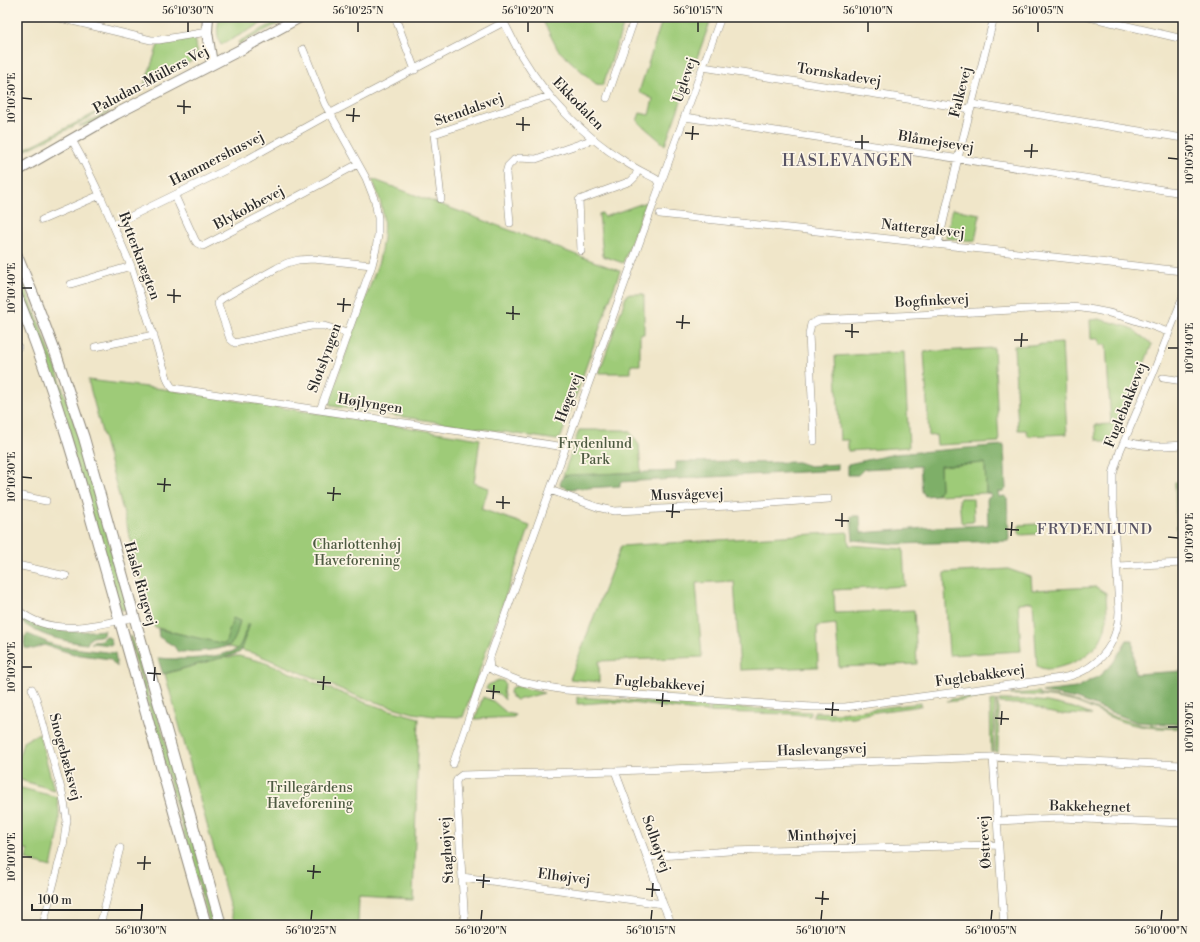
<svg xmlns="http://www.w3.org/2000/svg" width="1200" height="942" viewBox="0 0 1200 942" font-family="'Libre Bodoni',serif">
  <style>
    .green { fill: #9ecb78; stroke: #647b52 }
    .forest { fill: #7eaf68; stroke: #546d4a }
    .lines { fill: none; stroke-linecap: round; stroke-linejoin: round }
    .street-casing { stroke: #8e887a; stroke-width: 8 }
    .secondary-casing { stroke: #8e887a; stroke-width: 12 }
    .street { stroke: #fff; stroke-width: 7 }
    .secondary { stroke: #fff; stroke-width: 10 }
    .ticks { fill: none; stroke: #2b2b2b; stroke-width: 1.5 }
    .labels { text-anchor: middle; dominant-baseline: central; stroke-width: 3.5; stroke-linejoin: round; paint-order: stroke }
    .street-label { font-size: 14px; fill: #2b2b2b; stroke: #fcf5e5 }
    .park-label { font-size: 14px; fill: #4e5b42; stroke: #fcf5e5 }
    .neighbourhood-label { font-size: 15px; letter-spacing: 1px; fill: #585464; stroke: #fcf5e5 }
    .quarter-label { font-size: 16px; letter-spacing: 1px; fill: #585464; stroke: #fcf5e5 }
    .neatline { fill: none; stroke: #2b2b2b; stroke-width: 1.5 }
    .ticks-label { font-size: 10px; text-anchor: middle; fill: #2b2b2b }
  </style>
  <rect width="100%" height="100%" fill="#fcf5e5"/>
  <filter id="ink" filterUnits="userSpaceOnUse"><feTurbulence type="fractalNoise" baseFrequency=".025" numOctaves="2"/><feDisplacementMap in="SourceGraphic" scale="8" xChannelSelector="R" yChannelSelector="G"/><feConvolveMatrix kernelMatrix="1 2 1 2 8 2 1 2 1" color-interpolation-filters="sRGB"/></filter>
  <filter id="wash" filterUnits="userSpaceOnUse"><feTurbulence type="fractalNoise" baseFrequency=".012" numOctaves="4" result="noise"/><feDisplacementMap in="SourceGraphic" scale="16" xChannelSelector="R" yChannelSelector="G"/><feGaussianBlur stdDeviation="0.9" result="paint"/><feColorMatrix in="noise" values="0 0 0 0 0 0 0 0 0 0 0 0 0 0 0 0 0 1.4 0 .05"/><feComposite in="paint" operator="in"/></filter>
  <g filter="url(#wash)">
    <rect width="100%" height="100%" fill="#f0e6c9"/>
    <path class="green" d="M220 17H233L234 18 237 17H274L221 45C216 38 217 25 220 17Z
      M285 17H291L239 44 238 42Z
      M541 17H626L603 85 596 84 558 50Z
      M663 17H712L665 145 637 121 640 113 649 115 653 99 639 92Z
      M195 37 198 56 197 58 144 86 158 45Z
      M107 107 108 108 47 140 17 154V153L21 151Z
      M109 111 108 113C99 118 89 126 79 126Z
      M372 179 620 271 561 437 557 440 331 406 329 400 379 261C386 228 386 210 372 179Z
      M646 202 623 263 603 256 599 214 602 213 604 217Z
      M952 209 980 214 975 241 946 238Z
      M17 273 26 289 55 365 80 441 126 602V609L121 610 32 322 17 285Z
      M627 294H644V334H640V365H631V373H599Z
      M1099 319 1129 327 1152 344 1112 445 1096 439 1095 425 1111 424 1106 345H1100L1099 339H1091L1090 320Z
      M1062 343 1067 434 1028 436 1026 430H1018L1014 346Z
      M994 348 999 442 937 445 936 435 929 436 924 352Z
      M904 352 909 447 848 451V440H840L835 356Z
      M88 380 163 389 480 439 474 483 489 488 481 509 530 526 463 717 434 716 413 713 362 698 256 654 154 627Z
      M579 430H624L630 432 639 445 641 472 563 476Z
      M985 463 986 493 936 495 941 489 940 466Z
      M1175 482H1183V555H1178Z
      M960 498H971L973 499 974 520 973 522 962 523 961 521 959 499Z
      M1037 524 1039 525V532L1037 534 1021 535 1019 533V526L1020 525Z
      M847 532 848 533 849 545 903 549 905 586 834 590 835 613 914 610 917 664 839 667 836 624 817 626 818 667 740 670 734 581 696 583 702 657 599 661V682L570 679 621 546Z
      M1008 569 1031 577 1032 590 1096 587 1106 593C1106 603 1108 613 1106 623 1103 646 1084 660 1063 666 1053 669 1046 671 1037 666L1033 602 1018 603 1021 651 949 655 944 573Z
      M130 636 131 637 149 696 161 727 217 925H210L129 637Z
      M239 656 263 662 369 704 419 718 413 900 359 897 358 925H235L165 674 220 658Z
      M498 680 503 681 505 684 503 691 505 700 499 694 486 689 488 685 495 682H497Z
      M516 686 544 693 517 700 512 697 510 693 511 688Z
      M1040 692V695L1056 697 1074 701 1115 717 1142 725 1169 727 1178 726 1183 723V728C1161 729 1141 728 1120 721 1104 715 1090 707 1075 702 1054 696 1033 695 1011 695L1010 694Z
      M986 695V697L947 702V701L951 700V699Z
      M483 697 493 701 507 713 515 715 514 717 475 719Z
      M577 697 708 706V712C675 709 643 703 611 702 600 702 588 704 577 704Z
      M995 700 993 752H991L990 701Z
      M997 700 999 710 998 752H995Z
      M999 700H1030L1047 702 1074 708 1092 715 1058 714 1047 712 1032 705 1000 703Z
      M921 703V706L876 712 853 717 830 718 813 717 814 712 840 713Z
      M711 706 811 712 810 716 793 714 710 712Z
      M39 733 54 790 17 779V765L23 742Z
      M17 787 57 797 59 810V832L51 867 26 860 28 850 17 846Z"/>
    <path class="forest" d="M1004 445 1006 489 1003 491 998 492 999 497 1004 496 1007 498 1009 541 896 544 853 540 851 516H860L861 533 938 527 988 525 987 499 991 496V494L986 493 985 463 940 466 941 489 936 495 925 496 922 491 920 466 864 469 858 475H848V464L895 454Z
      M737 461 739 463 798 462 810 466 838 464V470L620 482V486L569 489 561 486 560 484 563 476 569 475 676 471V462Z
      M17 614C22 619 30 622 36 625 59 633 81 632 105 630L103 635C95 638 91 634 87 644 62 641 37 636 17 618Z
      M233 618 240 621C238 627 237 636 233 642 226 651 190 652 178 652L174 646 159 637 158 629 225 644Z
      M247 624H250L240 652 236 654 163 674 158 658C181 660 202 659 224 654 229 652 235 652 238 648 243 641 245 632 247 624Z
      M17 626C26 633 21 637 21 646L17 644Z
      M28 634 51 644 63 647 115 653 117 667 110 659 74 654 44 645 34 649 25 648 24 643 25 636Z
      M106 636 111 639 112 645 91 643 93 641 102 640Z
      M1127 640H1133L1135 674 1183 671V720L1177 724H1166L1137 722 1077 699 1042 692 1076 688 1099 676 1113 663Z"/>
  </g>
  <g filter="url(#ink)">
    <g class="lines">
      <defs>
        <path id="street" d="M56 17 151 40H159L207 32
          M395 17 415 70
          M501 17C508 29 514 43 521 55 546 97 582 135 624 161 634 168 645 173 656 179L658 182 659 187
          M1089 17 1183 39
          M303 49 325 104 366 178 375 201 378 218V235L376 249 372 265 320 410
          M703 67 971 109
          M607 98 635 17
          M972 104 1183 138
          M685 117 1183 193
          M72 140 84 162 100 195 131 266 168 381 171 386 173 388 565 447
          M672 151 721 17
          M175 196 195 240 197 243 203 246 272 210 358 164
          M441 199 434 134 549 96
          M660 214 1182 271
          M42 220 100 195
          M510 223 506 173 508 166 514 160 519 158 536 159 594 139
          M113 225 248 159 331 113 504 22
          M938 244 958 158 994 17
          M581 251 579 200 631 181 635 177 638 170
          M71 284 131 266
          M347 333 324 326H311L235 343 230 339 218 304 219 301 223 298 277 268 287 263 298 260 313 259 372 265
          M17 347H18
          M95 347 154 335
          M1163 378 1183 381
          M814 441 809 334 811 324 819 320 1070 307C1104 309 1136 320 1168 332
          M1125 441C1146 448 1162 446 1183 445
          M550 490 597 507 614 511 729 506 829 499
          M17 495 46 501
          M17 565 66 576
          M1117 566 1183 563
          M17 609C49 638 97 626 134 617
          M489 660 490 668 494 671 522 682 536 685 565 690 812 707H845L1061 678C1096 672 1118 646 1119 611L1113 501V474L1120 451 1152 376 1183 297
          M32 689 36 698 63 796 67 820 63 847 43 925
          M993 757 1004 925
          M453 764 482 679 671 155
          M615 771 647 857 663 904 672 925
          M997 821 1060 818 1183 823
          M647 857 729 851 998 845
          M462 877 663 904
          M100 925 120 848
          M465 925 456 782 458 778 462 775 615 771 991 757 1183 765"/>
        <path id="secondary" d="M208 17 207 32 212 64
          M17 171 116 114 240 50 300 17
          M17 256 34 297 57 357 84 438 221 925
          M17 296C59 398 87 505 117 611 146 715 176 820 206 925"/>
      </defs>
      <use href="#street" class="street-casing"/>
      <use href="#secondary" class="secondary-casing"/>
      <use href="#street" class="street"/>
      <use href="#secondary" class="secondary"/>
    </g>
  </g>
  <path class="ticks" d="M188 32V22M358 32V22M528 32V22M698 32V22M868 32V22M1038 32V22M22 98 32 99M177 106 191 107M184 114V100M346 115 360 116M353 122 354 108M516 124 530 125M523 131V117M685 133 699 134M692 140 693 126M855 142H869M862 149V135M1024 151H1038M1031 158 1032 144M1168 158 1178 159M22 288H32M167 295 181 296M174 303V289M337 304 351 305M343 312 344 298M506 313 520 314M513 320V306M676 322 690 323M682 329 683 315M845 331 859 332M852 338V324M1014 340H1028M1021 347 1022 333M1168 348H1178M22 477 32 478M157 484 171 485M164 492 165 478M327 493 341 494M333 501 334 487M496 502 510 503M503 509V496M666 511 680 512M672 518 673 504M835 520 849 521M842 527V513M1005 529 1019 530M1011 536 1012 522M1168 537 1178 538M22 667H32M147 673 161 674M154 681 155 667M317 682 331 683M323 690 324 676M486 691 500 692M493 699 494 685M656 700 670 701M662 707 663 693M825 709 839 710M832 716 833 702M995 718 1009 719M1001 725 1002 711M1168 727H1178M22 857H32M137 863H151M144 870 145 856M307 871 321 872M313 879 314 865M476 880 490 881M483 888 484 874M646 889 660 890M652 897 653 883M815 898 829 899M822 905 823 891M141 920 142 910M311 920 312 910M481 920 482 910M651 920 652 910M821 920 822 910M991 920 992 910M1161 920 1162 910"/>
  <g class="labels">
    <g class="street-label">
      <text transform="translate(839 75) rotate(9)">Tornskadevej</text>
      <text transform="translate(151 80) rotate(-28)">Paludan-Müllers Vej</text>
      <text transform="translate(685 80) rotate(-71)">Uglevej</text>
      <text transform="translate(961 92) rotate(-76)">Falkevej</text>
      <text transform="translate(578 104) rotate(46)">Ekkodalen</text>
      <text transform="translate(469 110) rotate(-20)">Stendalsvej</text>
      <text transform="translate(936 142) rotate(9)">Blåmejsevej</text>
      <text transform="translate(217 159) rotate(-27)">Hammershusvej</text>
      <text transform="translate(249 208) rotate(-28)">Blykobbevej</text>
      <text transform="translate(923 229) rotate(6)">Nattergalevej</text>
      <text transform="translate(139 256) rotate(69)">Rytterknægten</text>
      <text transform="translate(932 301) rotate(-3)">Bogfinkevej</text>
      <text transform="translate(325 358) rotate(-70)">Slotslyngen</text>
      <text transform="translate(569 398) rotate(-70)">Høgevej</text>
      <text transform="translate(370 404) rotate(9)">Højlyngen</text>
      <text transform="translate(1126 405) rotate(-68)">Fuglebakkevej</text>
      <text transform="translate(687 495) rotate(-2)">Musvågevej</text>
      <text transform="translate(140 584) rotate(74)">Hasle Ringvej</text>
      <text transform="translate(980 676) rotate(-8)">Fuglebakkevej</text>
      <text transform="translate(660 684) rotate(4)">Fuglebakkevej</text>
      <text transform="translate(822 750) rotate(-2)">Haslevangsvej</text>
      <text transform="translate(65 757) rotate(75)">Snogebæksvej</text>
      <text transform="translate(1090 807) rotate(1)">Bakkehegnet</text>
      <text transform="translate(822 836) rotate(-1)">Minthøjvej</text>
      <text transform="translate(985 842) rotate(-94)">Østrevej</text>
      <text transform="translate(656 844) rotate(70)">Solhøjvej</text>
      <text transform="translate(447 850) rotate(-94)">Staghøjvej</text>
      <text transform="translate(564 877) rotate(7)">Elhøjvej</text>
    </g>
    <g class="park-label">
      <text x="595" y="444">Frydenlund<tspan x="595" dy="16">Park</tspan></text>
      <text x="357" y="545">Charlottenhøj<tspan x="357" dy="16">Haveforening</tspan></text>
      <text x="310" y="788">Trillegårdens<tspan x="310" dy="16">Haveforening</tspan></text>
    </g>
    <g class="neighbourhood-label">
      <text x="1095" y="529">FRYDENLUND</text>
    </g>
    <g class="quarter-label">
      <text x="848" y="161">HASLEVANGEN</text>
    </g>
  </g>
  <rect width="1200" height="942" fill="none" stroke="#fcf5e5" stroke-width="44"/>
  <path d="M32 904v6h110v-6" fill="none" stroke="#2b2b2b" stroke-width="2"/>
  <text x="38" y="904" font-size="12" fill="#2b2b2b" stroke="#fcf5e5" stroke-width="3" paint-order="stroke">100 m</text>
  <rect x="22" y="22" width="1156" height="898" class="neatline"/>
  <g class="ticks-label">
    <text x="188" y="14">56°10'30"N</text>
    <text x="358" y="14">56°10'25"N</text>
    <text x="528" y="14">56°10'20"N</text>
    <text x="698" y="14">56°10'15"N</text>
    <text x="868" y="14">56°10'10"N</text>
    <text x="1038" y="14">56°10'05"N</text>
    <text transform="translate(11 98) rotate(-90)" y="4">10°10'50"E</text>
    <text transform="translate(1189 159) rotate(-90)" y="4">10°10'50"E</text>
    <text transform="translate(11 288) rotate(-90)" y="4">10°10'40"E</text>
    <text transform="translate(1189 348) rotate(-90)" y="4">10°10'40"E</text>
    <text transform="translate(11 477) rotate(-90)" y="4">10°10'30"E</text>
    <text transform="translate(1189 538) rotate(-90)" y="4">10°10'30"E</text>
    <text transform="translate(11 667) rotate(-90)" y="4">10°10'20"E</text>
    <text transform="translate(1189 727) rotate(-90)" y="4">10°10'20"E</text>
    <text transform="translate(11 857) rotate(-90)" y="4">10°10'10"E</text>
    <text x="141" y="934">56°10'30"N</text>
    <text x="311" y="934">56°10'25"N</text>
    <text x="481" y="934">56°10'20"N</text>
    <text x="651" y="934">56°10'15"N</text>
    <text x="821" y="934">56°10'10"N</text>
    <text x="991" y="934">56°10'05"N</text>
    <text x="1161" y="934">56°10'00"N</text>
  </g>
</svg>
